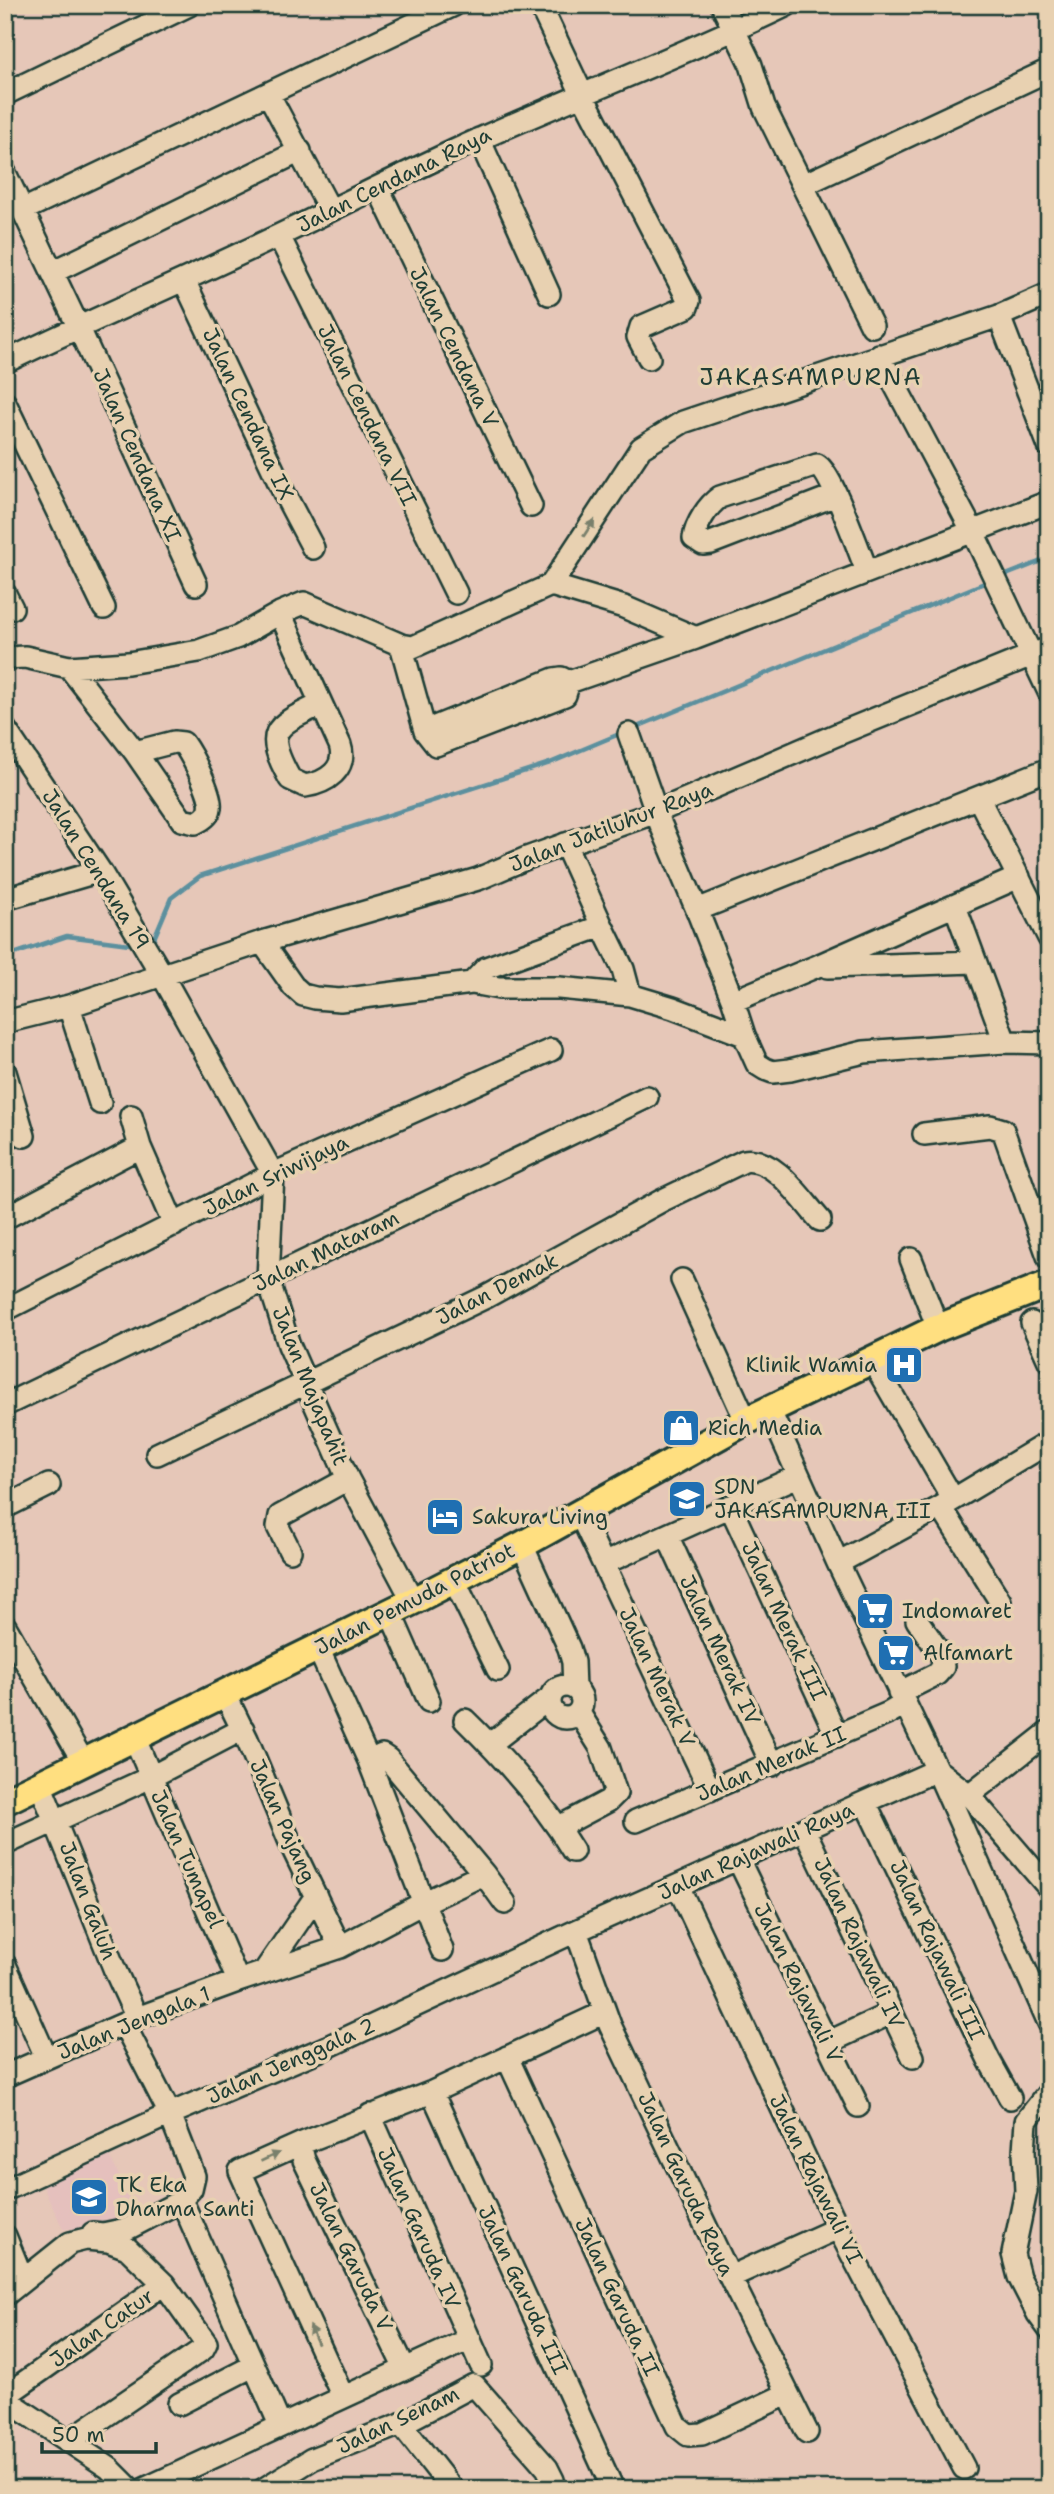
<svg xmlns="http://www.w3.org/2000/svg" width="1054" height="2494" viewBox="0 0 1054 2494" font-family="'Shantell Sans',sans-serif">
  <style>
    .built { fill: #e5c0bd }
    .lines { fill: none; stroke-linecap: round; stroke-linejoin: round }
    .stream { stroke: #5b909e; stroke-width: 4.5 }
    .minor-casing { stroke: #1f3d34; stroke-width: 26 }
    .major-casing { stroke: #1f3d34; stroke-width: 32 }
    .minor { stroke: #e8d1b1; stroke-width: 21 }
    .major { stroke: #ffdf80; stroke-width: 26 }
    .oneway { fill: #79806c }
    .labels { text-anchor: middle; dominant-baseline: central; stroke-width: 7; stroke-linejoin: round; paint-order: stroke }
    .street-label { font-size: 21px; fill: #1f3d34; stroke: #e8d1b1 }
    .poi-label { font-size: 21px; fill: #1f3d34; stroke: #e8d1b1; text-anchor: start }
    .quarter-label { font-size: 24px; letter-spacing: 2px; fill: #1f3d34; stroke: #e8d1b1 }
  </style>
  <rect width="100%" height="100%" fill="#e6c7b8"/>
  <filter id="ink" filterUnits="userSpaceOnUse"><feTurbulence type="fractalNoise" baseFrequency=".0143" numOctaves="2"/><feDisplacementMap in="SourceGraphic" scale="14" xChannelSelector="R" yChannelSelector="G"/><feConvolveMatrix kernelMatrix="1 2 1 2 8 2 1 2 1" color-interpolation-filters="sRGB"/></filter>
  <g filter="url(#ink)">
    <path class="built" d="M105 2147 139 2216 116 2229H63L39 2178Z"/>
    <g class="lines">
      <path class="stream" d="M1001 577 1049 558
        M632 729 989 581
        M152 943 171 898 200 876 550 763 624 732
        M5 957 67 936 137 945"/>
      <defs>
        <path id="minor" d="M540 5 582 94 689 301 687 307 641 327 638 337 649 358
          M722 5 751 65 764 107 872 326
          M5 94 189 5
          M269 95 330 210
          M479 139 549 294
          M5 173 78 326 196 584
          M803 185 1049 70
          M378 188 531 506
          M23 210 454 5
          M279 236 456 593
          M53 272 300 151
          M184 280 284 493 313 548
          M999 316 1049 446
          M879 355 973 532 1049 692
          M5 362C85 323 166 289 246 251 324 215 401 174 480 139 582 93 687 54 787 5
          M5 403 104 608
          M836 495 711 543 703 544 694 538C696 524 708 505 720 497L817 465C831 471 859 552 867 571
          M551 585 624 607 696 638
          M5 594 12 608
          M280 613 340 745C348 769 326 783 305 786L290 779C262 729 276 726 321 704
          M401 645 425 731 436 745 565 695 569 682
          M5 658 25 657 69 667 128 663 199 651 238 637 280 613 304 603 401 645 413 647 551 585 641 448 683 422 999 316 1049 294
          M69 667 135 752 182 820 195 823C202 820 209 816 210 808 213 795 191 754 183 743L174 742 135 752
          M5 729 100 871 162 975 273 1174 268 1279 289 1345 348 1479 413 1601
          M425 731 554 679 561 678 569 682 696 638 1049 502
          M629 734 661 825 697 910 733 1001 744 1035 757 1064 765 1069 773 1072 790 1070 864 1052 1005 1042 1049 1043
          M979 799 1049 938
          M565 844 602 926
          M5 899 100 871
          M955 906 1005 1042
          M697 910 1049 769
          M262 942 293 986 303 995 315 998 340 1000 472 983 499 988H559L630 995 673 1008 744 1035
          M828 967 975 962
          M472 983 486 968 602 926 623 969 630 995
          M733 1001 815 967 1019 877
          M69 1006 100 1103
          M5 1022 69 1006 262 942 478 879 527 858 656 812 843 732 1049 648
          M5 1072 24 1136
          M131 1116 140 1147 174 1225
          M924 1134 990 1126 1003 1130 1049 1259
          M5 1218 140 1147
          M911 1259 938 1328
          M682 1280 746 1421
          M5 1310 273 1174 551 1050
          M1032 1323 1049 1361
          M872 1360 953 1499
          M5 1405 647 1097
          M769 1409 838 1563 937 1770 969 1795 1049 1888
          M157 1454 486 1297 661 1201 744 1161C774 1156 801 1199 820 1220
          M730 1506 837 1736
          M5 1507 49 1485
          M941 1507 1000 1601
          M579 1512 710 1790
          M667 1535 772 1765
          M522 1545 569 1648 573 1662 574 1688
          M290 1551 278 1527 280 1516 348 1479
          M605 1563 798 1476
          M838 1563 941 1507 1046 1444 1049 1449
          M454 1580 498 1670
          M390 1612 429 1701
          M5 1626 84 1763
          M318 1648 369 1761 442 1950
          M550 1702a16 16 0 1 1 32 0a16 16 0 1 1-32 0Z
          M899 1693 937 1674 943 1667 942 1656 917 1620
          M225 1694 247 1739 292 1847 340 1947
          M465 1720C505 1759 544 1803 573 1851
          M135 1739 238 1981
          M490 1744 551 1697
          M369 1761 382 1755 388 1759 484 1874 505 1903
          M40 1784 114 1968 137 2018
          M969 1795 1049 1732
          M865 1802 989 2060 1010 2098
          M636 1821 889 1713 904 1704
          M559 1827 608 1801 616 1793 601 1748 579 1713
          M804 1829 913 2057
          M5 1844 151 1777 243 1729
          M738 1859 858 2106
          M678 1886 838 2228 964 2468
          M576 1931 610 2025 730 2277 807 2432
          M5 1965 42 2048
          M264 1972 316 1896
          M827 2043 891 2013
          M507 2057 677 2426 688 2435 702 2434 787 2394
          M5 2076 137 2018 238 1981 340 1947 423 1903 484 1874
          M432 2092 613 2489
          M1049 2092 1026 2121 1024 2151 1026 2191 1013 2254 1019 2277 1038 2314 1049 2329
          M370 2115 481 2365
          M300 2144 304 2160 405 2369
          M5 2190 170 2114 327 2047 576 1931 937 1770 1049 2023
          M185 2208 280 2425
          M93 2233 103 2234 127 2229 179 2202 191 2189 194 2176 170 2114 124 2024
          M5 2236 18 2268
          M730 2277 838 2228
          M5 2295 70 2243 86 2239 108 2241 127 2248 164 2284 206 2343 203 2349 70 2440
          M5 2396 164 2284
          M343 2397 240 2171 300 2144 432 2092 605 2012
          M5 2399 109 2468 130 2489
          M179 2404 253 2366
          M401 2424 452 2489
          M144 2489 470 2339
          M264 2489 312 2459 401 2424 474 2385 547 2468 553 2480 547 2489"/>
        <path id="major" d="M5 1801 413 1601 522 1545 746 1421 938 1328 1049 1284"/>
      </defs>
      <use href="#minor" class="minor-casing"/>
      <use href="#major" class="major-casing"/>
      <use href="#minor" class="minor"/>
      <use href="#major" class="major"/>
    </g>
    <defs><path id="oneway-solid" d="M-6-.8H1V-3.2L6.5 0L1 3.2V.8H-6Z" transform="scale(1.75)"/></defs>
    <g class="oneway">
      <use href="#oneway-solid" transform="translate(589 528) rotate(-57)"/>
      <use href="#oneway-solid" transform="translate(270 2157) rotate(-25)"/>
      <use href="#oneway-solid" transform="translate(314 2335) rotate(-114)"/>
    </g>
  </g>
  <defs>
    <symbol id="hospital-square" viewBox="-11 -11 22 22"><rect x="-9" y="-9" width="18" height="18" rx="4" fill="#1f6fb2" stroke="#e8d1b1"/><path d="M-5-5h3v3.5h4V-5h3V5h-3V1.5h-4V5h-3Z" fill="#fff"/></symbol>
    <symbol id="shop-square" viewBox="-11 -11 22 22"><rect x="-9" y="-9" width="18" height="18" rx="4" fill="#1f6fb2" stroke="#e8d1b1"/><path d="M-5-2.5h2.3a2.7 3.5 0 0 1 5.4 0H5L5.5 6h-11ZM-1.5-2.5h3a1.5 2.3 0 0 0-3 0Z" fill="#fff"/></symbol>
    <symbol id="school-square" viewBox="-11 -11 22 22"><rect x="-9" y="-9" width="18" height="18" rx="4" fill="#1f6fb2" stroke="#e8d1b1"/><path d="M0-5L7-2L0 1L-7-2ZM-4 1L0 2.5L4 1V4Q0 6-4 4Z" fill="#fff"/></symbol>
    <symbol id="hotel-square" viewBox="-11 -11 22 22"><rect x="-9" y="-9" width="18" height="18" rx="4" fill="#1f6fb2" stroke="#e8d1b1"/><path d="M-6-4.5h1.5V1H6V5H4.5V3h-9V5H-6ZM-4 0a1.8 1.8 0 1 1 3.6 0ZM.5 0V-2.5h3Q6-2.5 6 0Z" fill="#fff"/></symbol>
    <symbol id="supermarket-square" viewBox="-11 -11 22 22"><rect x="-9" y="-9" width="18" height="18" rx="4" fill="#1f6fb2" stroke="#e8d1b1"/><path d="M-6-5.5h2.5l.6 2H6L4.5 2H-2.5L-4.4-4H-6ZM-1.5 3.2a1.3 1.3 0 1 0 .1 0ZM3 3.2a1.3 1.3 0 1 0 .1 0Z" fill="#fff"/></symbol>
  </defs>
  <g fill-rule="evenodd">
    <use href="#hospital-square" x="882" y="1343" width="44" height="44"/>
    <use href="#shop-square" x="659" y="1406" width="44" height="44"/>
    <use href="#school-square" x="665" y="1477" width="44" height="44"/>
    <use href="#hotel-square" x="423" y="1495" width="44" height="44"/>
    <use href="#supermarket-square" x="853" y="1589" width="44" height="44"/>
    <use href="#supermarket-square" x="874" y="1631" width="44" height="44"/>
    <use href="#school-square" x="67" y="2175" width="44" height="44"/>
  </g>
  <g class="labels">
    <g class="street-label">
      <text transform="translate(394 180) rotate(-26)">Jalan Cendana Raya</text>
      <text transform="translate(454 347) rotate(64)">Jalan Cendana V</text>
      <text transform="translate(248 414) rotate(65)">Jalan Cendana IX</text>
      <text transform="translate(367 415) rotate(64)">Jalan Cendana VII</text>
      <text transform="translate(137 455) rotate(66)">Jalan Cendana XI</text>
      <text transform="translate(611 827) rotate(-21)">Jalan Jatiluhur Raya</text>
      <text transform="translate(96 869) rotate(58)">Jalan Cendana 19</text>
      <text transform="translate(276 1175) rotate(-26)">Jalan Sriwijaya</text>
      <text transform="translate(326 1251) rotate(-26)">Jalan Mataram</text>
      <text transform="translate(497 1289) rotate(-27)">Jalan Demak</text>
      <text transform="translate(310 1386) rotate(68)">Jalan Majapahit</text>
      <text transform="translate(415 1599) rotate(-27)">Jalan Pemuda Patriot</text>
      <text transform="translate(784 1621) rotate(65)">Jalan Merak III</text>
      <text transform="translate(720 1650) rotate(65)">Jalan Merak IV</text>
      <text transform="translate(657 1677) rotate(65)">Jalan Merak V</text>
      <text transform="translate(771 1764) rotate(-23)">Jalan Merak II</text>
      <text transform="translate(283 1821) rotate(66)">Jalan Pajang</text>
      <text transform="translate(756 1851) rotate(-24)">Jalan Rajawali Raya</text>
      <text transform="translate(187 1859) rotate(66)">Jalan Tumapel</text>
      <text transform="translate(88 1901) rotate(69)">Jalan Galuh</text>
      <text transform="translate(859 1943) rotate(65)">Jalan Rajawali IV</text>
      <text transform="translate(937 1950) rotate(65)">Jalan Rajawali III</text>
      <text transform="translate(798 1983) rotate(64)">Jalan Rajawali V</text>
      <text transform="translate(134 2023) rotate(-22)">Jalan Jengala 1</text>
      <text transform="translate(291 2061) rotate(-24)">Jalan Jenggala 2</text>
      <text transform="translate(816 2179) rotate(64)">Jalan Rajawali VI</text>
      <text transform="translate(686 2184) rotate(65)">Jalan Garuda Raya</text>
      <text transform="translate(419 2228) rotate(66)">Jalan Garuda IV</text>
      <text transform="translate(351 2257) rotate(64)">Jalan Garuda V</text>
      <text transform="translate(523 2290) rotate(65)">Jalan Garuda III</text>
      <text transform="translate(617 2297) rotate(65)">Jalan Garuda II</text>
      <text transform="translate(102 2328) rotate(-35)">Jalan Catur</text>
      <text transform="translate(398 2420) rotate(-25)">Jalan Senam</text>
    </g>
    <g class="poi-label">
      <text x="877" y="1365" text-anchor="end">Klinik Wamia</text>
      <text x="708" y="1428">Rich Media</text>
      <text x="714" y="1487">SDN<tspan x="714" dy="24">JAKASAMPURNA III</tspan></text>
      <text x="472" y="1517">Sakura Living</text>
      <text x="902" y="1611">Indomaret</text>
      <text x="923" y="1653">Alfamart</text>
      <text x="116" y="2185">TK Eka<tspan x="116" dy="24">Dharma Santi</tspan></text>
    </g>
    <g class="quarter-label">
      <text x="811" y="377">JAKASAMPURNA</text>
    </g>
  </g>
  <rect width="1054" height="2494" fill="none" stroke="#e8d1b1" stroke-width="28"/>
  <rect x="14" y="14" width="1026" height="2466" fill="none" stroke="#1f3d34" stroke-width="2.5" filter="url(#ink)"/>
  <path d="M42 2442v10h114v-10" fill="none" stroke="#1f3d34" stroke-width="3.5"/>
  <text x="52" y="2442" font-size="21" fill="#1f3d34" stroke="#e8d1b1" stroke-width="5" paint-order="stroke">50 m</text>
</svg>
